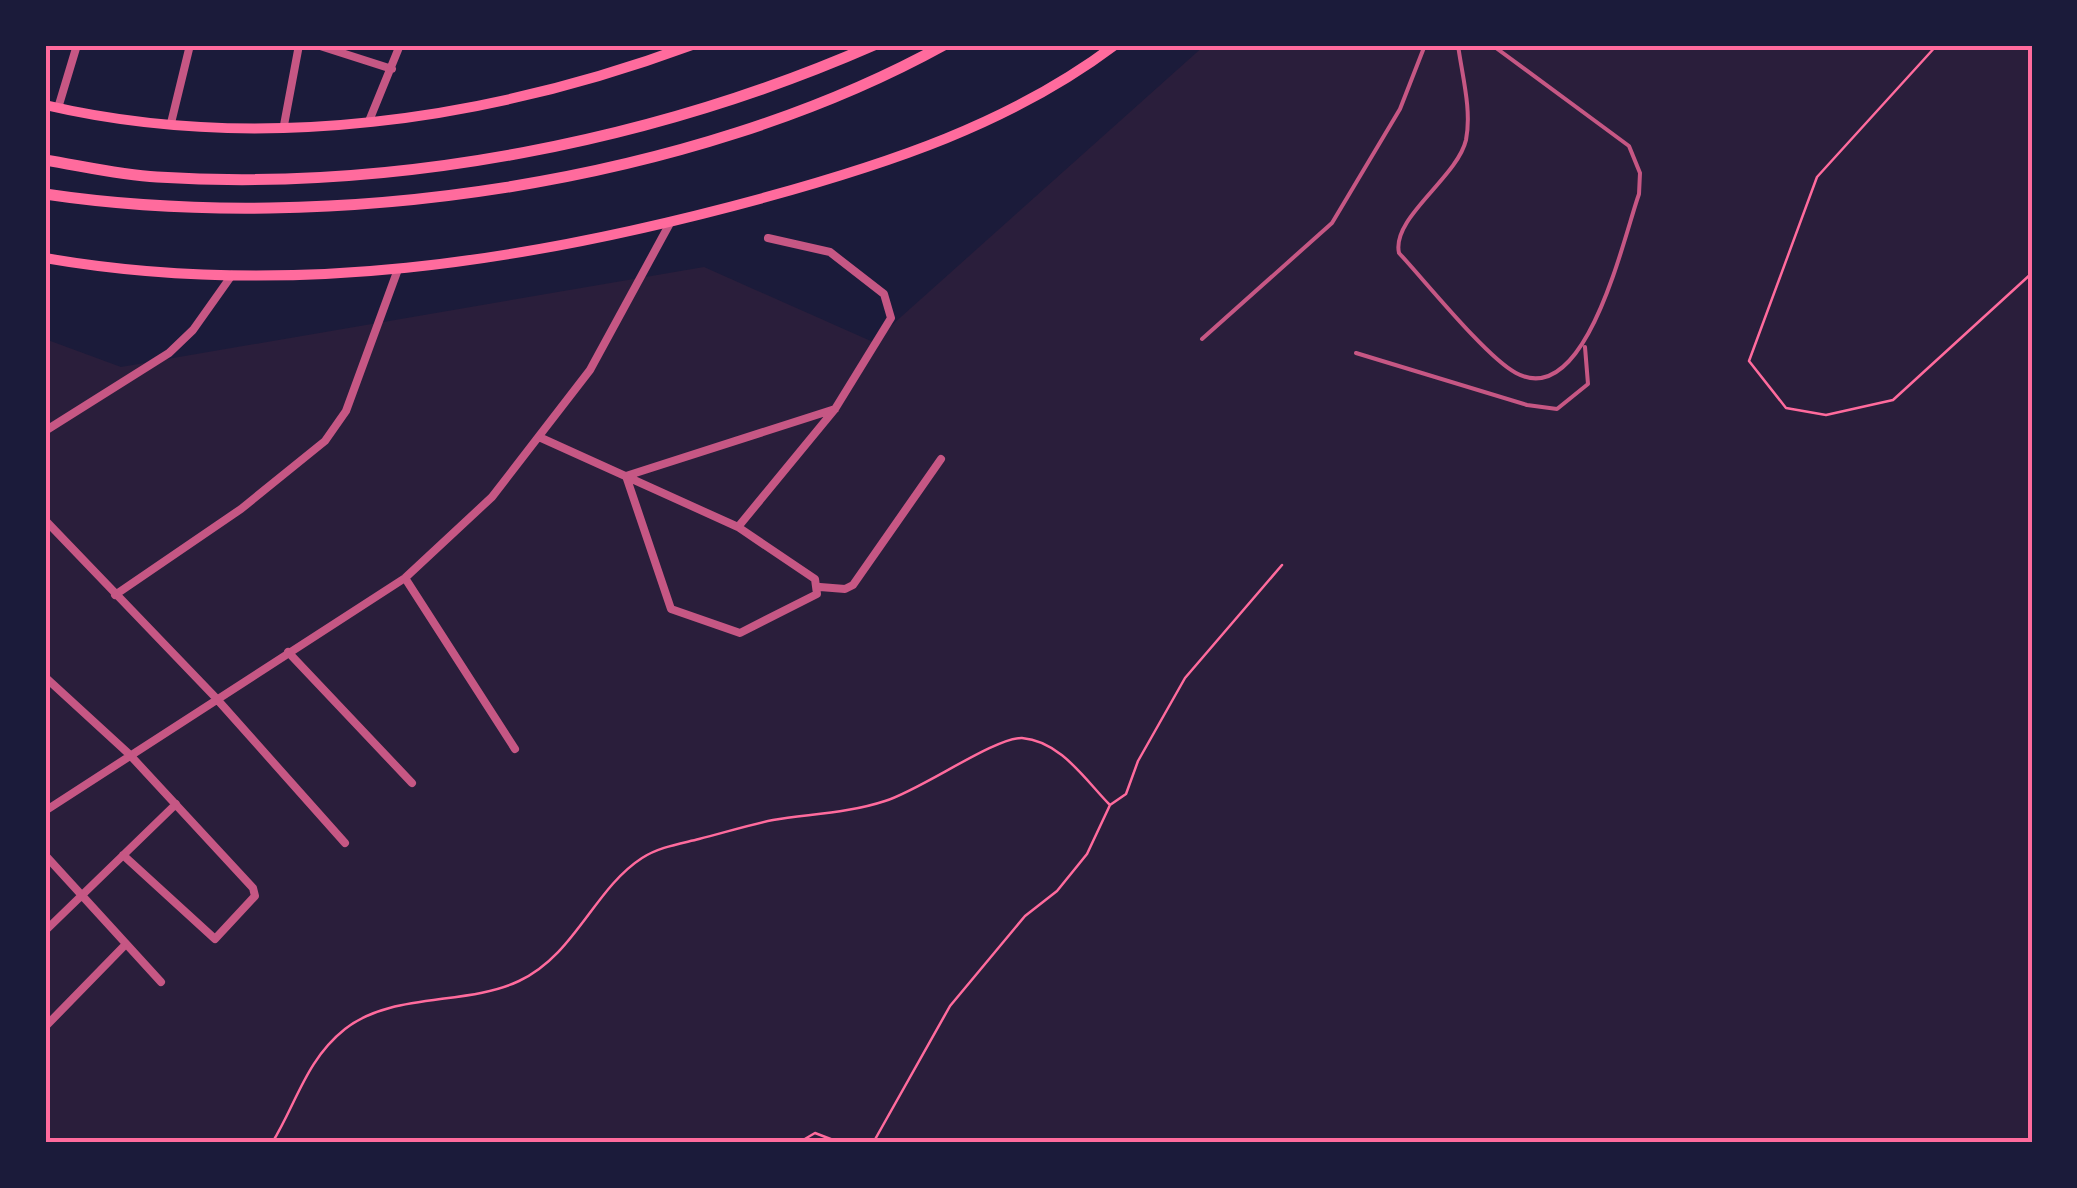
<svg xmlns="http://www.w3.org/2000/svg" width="2077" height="1188" viewBox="0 0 2077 1188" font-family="Lato,sans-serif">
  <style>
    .green { fill: #2a1e3b }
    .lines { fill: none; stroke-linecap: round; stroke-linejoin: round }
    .path { stroke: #ff6b9d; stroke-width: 2.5 }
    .service { stroke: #c65784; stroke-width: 4 }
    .minor { stroke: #c65784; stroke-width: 8 }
    .secondary { stroke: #ff6b9d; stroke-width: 10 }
    .trunk { stroke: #ff6b9d; stroke-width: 11 }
    .neatline { fill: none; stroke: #ff6b9d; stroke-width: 4 }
  </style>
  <rect width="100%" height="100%" fill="#1b1b3a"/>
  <path class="green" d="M1205 45H2032V1143H45V339L121 367 704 267 873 342Z"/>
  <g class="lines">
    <path class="path" d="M1937 45 1817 177 1749 361 1786 408 1826 415 1893 400 2032 273
      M272 1143C297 1102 306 1060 345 1029 392 992 466 1006 519 981 575 955 594 889 642 858 659 847 679 844 699 839 723 833 748 825 773 820 810 814 849 813 885 801 921 790 995 737 1022 738 1061 741 1086 781 1110 805
      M798 1143 815 1133 841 1143
      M873 1143 950 1006 1025 916 1057 891 1087 854 1110 805 1126 794 1138 761 1185 678 1282 565"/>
    <path class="service" d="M1458 45C1462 75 1472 110 1466 140 1457 178 1391 218 1399 253 1425 281 1487 358 1516 373 1586 411 1623 239 1639 194L1640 173 1629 146 1492 45
      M1202 339 1332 223 1400 109 1425 45
      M1356 353 1527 405 1557 409 1588 384 1585 347"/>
    <path class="minor" d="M317 45 392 69
      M58 108 77 45
      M369 121 400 45
      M171 123 190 45
      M284 125 299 45
      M45 431 169 353 193 330 232 275
      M539 437 738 527 815 579 817 594 740 633 671 609 626 476 835 409
      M45 520 215 697 345 843
      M738 527 835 409 891 318 884 294 830 252 768 238
      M405 578 515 749
      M820 587 845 589 853 585 941 459
      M115 595 241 509 325 441 346 411 397 272
      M288 652 412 783
      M45 677 129 754 253 888 255 896 215 939 123 855
      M45 811 405 578 492 497 590 370 669 225
      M45 855 161 982
      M45 931 176 804
      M45 1027 126 944"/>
    <path class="secondary" d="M45 105C259 155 489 120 692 45
      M45 258C287 300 528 262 763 198 887 164 1010 124 1115 45"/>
    <path class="trunk" d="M45 160C82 166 120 175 157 177 396 192 655 141 874 45
      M45 194C328 236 692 184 944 45"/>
  </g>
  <rect width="2077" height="1188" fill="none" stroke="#1b1b3a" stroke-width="95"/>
  <rect x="48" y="48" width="1982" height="1092" class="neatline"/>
</svg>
